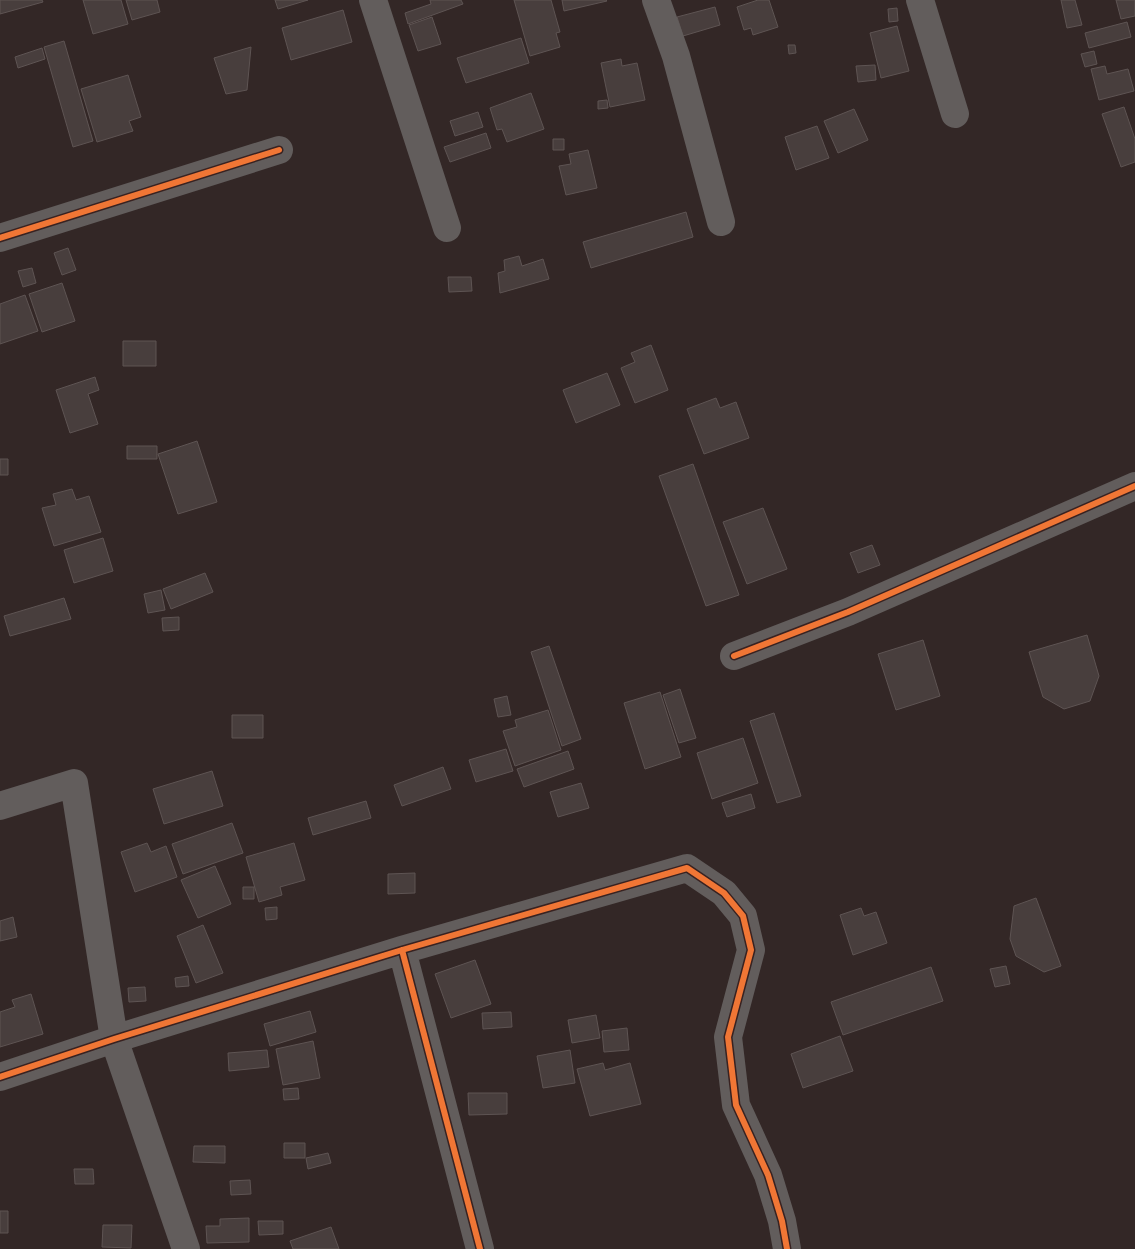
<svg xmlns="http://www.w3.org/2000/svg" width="1135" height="1249" viewBox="0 0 1135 1249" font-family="'Asap Condensed',sans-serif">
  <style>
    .building { fill: #483e3d; stroke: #5e5453 }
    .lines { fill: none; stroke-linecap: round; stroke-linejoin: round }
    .minor { stroke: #625d5c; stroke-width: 28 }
    .cycleway-casing { stroke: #382221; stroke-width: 9 }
    .cycleway { stroke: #f07635; stroke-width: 6 }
  </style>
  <rect width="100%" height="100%" fill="#332726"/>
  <path class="building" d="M0 0H42L43 2 0 14Z
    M83 0H121L128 24 93 34Z
    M126 0H157L160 12 132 20Z
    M275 0H308L278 9Z
    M430 0H461L463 4 408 24 405 13 431 4Z
    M514 0H551L560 32 556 33 560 47 530 56Z
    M562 0H606L607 1 564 11Z
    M758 0H769L778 27 753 35 751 28 744 30 737 7Z
    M1061 0H1075L1082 25 1067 28Z
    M1116 0H1135V16L1121 19Z
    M715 7 720 25 683 36 677 17Z
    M897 8 898 21 889 22 888 9Z
    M343 10 352 42 291 60 282 28Z
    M432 17 441 44 418 51 409 25Z
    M1127 22 1131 37 1089 48 1085 33Z
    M897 26 909 71 881 78 870 33Z
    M521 38 529 63 466 83 457 58Z
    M64 41 93 141 73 147 44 47Z
    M788 45H795L796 53 789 54Z
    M251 47 247 90 226 94 214 58Z
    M42 48 45 59 18 68 15 57Z
    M1094 51 1097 64 1085 67 1081 54Z
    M621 59 622 66 637 63 645 100 610 107 601 63Z
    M875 65 876 80 858 82 856 66Z
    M1105 66 1107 74 1128 69 1134 91 1099 100 1091 69Z
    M128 75 141 117 129 121 133 131 97 142 81 89Z
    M531 93 544 129 507 142 502 129 497 130 490 108Z
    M607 100 608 108 598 109V101Z
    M1124 107 1135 139V162L1121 167 1102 114Z
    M854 109 868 140 838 153 824 121Z
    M478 112 483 127 455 136 450 121Z
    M817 126 829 158 796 170 785 137Z
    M486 133 491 148 450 162 444 147Z
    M553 139H564V150H553Z
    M588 150 597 188 566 195 559 166 571 164 569 154Z
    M686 212 693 237 591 268 583 242Z
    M68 248 76 270 62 275 54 253Z
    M519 256 522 266 543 259 549 279 500 293 498 273 505 271 504 260Z
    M32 268 36 283 23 287 18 271Z
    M448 277H471L472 291 449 292Z
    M62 283 75 321 42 332 29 294Z
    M25 295 38 331 0 344V304Z
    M123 341H156V366H123Z
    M651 345 668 390 635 403 621 368 635 362 631 353Z
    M607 373 620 405 576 423 563 390Z
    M95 377 99 390 88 394 98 424 70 433 56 390Z
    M716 398 720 408 736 402 749 438 704 454 687 409Z
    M197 441 217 502 178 514 158 454Z
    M127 446H157V459H127Z
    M0 459H8V475H0Z
    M693 464 739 595 706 606 659 476Z
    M72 489 76 500 89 496 101 532 54 546 42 508 56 505 53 494Z
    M763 508 787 569 747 584 723 522Z
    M103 538 113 571 74 583 64 550Z
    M872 545 880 565 858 573 850 553Z
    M205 573 213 592 171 609 163 589Z
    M161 590 165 610 148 613 144 594Z
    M64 598 71 619 10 636 4 616Z
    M179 617V630L163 631 162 618Z
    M1087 635 1099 676 1090 701 1064 709 1043 697 1029 652Z
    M923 640 940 696 896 710 878 654Z
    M549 646 581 739 562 746 531 652Z
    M680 689 696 738 679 743 663 695Z
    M660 692 681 757 645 769 624 703Z
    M507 696 511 715 498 717 494 699Z
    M548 710 561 750 515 766 503 731 517 727 515 720Z
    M774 713 801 796 777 803 750 721Z
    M232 715H263V738H232Z
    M743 738 758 783 712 799 697 753Z
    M506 749 513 771 476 782 469 760Z
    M568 751 574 769 524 787 517 769Z
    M443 767 451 789 402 806 394 785Z
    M212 771 223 806 164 824 153 789Z
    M581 783 589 808 558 817 550 792Z
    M751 794 755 808 727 817 722 803Z
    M366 801 371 818 313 835 308 818Z
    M232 823 243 853 183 874 172 844Z
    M147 843 151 852 166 846 177 877 135 892 121 852Z
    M294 843 305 880 280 887 282 895 259 902 246 857Z
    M215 866 231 904 198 918 181 880Z
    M415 873V893L388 894V874Z
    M243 887H254V899H243Z
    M1036 898 1061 966 1044 972 1016 956 1010 939 1014 906Z
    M277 907V919L266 920 265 908Z
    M861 908 864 916 876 912 887 943 853 955 840 915Z
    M13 917 17 937 0 941V921Z
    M203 925 223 973 196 983 177 936Z
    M475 960 491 1004 451 1018 435 974Z
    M1006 966 1010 984 995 987 990 969Z
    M931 967 943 1001 843 1035 831 1002Z
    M188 976 189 986 176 987 175 978Z
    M145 987 146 1001 129 1002 128 988Z
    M31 994 43 1034 0 1047V1012L15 1007 12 1000Z
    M310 1011 316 1032 270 1046 264 1024Z
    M511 1012 512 1027 483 1029 482 1013Z
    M596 1015 600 1038 572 1043 568 1020Z
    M627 1028 629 1050 604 1052 602 1031Z
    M840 1036 853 1071 803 1088 791 1054Z
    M313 1041 320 1078 283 1085 276 1049Z
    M267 1050 269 1067 229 1071 228 1053Z
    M570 1050 575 1083 543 1088 537 1056Z
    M603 1063 605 1070 630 1063 641 1104 590 1116 577 1069Z
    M298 1088 299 1099 284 1100 283 1089Z
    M468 1093H507V1114L469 1115Z
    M284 1143H305V1158H284Z
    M194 1146H225V1163L193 1162Z
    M328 1153 331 1163 308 1169 306 1158Z
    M74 1169H93L94 1184H75Z
    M250 1180 251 1194 231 1195 230 1181Z
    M0 1211H8V1233H0Z
    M249 1218V1242L207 1243 206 1226H220V1219Z
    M258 1221H283V1234L259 1235Z
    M103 1225H132L131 1248 102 1247Z
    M331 1227 339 1249H293L290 1241Z"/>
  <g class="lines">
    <path class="minor" d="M373 0 447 228
      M656 0 676 56 721 222
      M920 0 955 114
      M0 238 279 150
      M734 656 848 612 1135 486
      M0 806 74 783 114 1039 186 1249
      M402 950 480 1249
      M0 1077 114 1039 402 950 687 868 724 893 743 916 751 950 728 1037 736 1105 768 1175 782 1221 787 1249"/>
    <defs>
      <path id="cycleway" d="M0 238 279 150
        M734 656 848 612 1135 486
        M402 950 480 1249
        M0 1077 114 1039 402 950 687 868 724 893 743 916 751 950 728 1037 736 1105 768 1175 782 1221 787 1249"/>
    </defs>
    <use href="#cycleway" class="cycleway-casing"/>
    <use href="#cycleway" class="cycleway"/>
  </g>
</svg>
